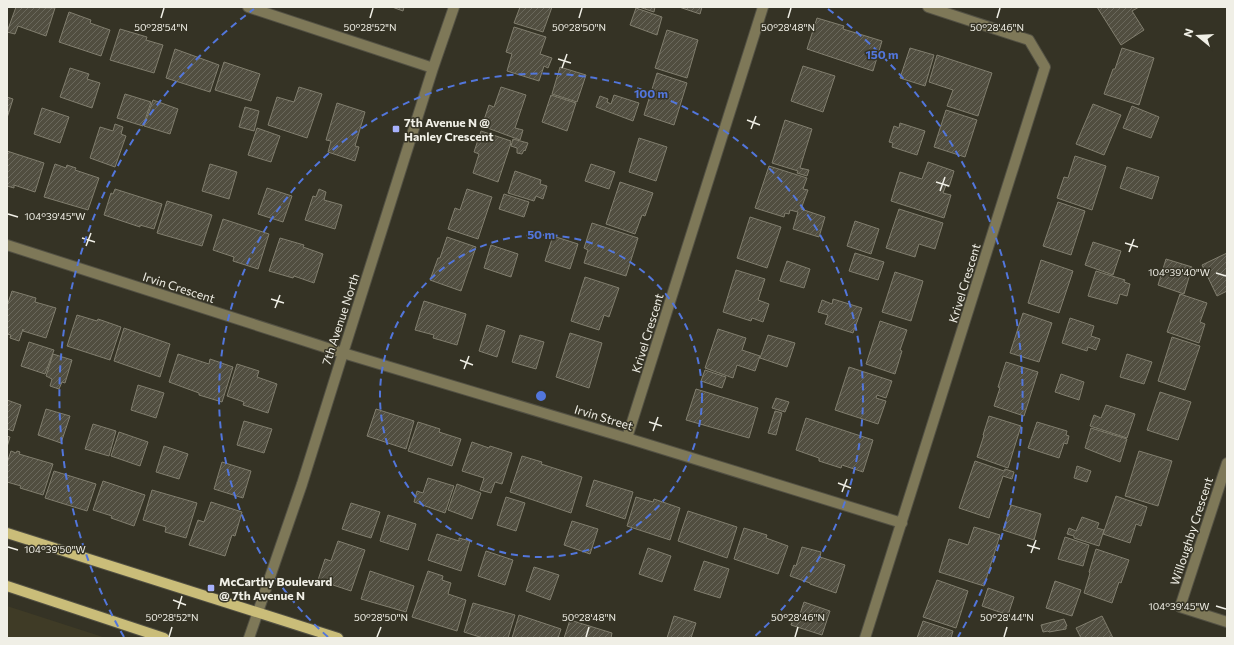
<svg xmlns="http://www.w3.org/2000/svg" width="1234" height="645" viewBox="0 0 1234 645" font-family="Commissioner,sans-serif">
  <style>
    .built { fill: #3f3b26 }
    .building { fill: url(#building-hatch); stroke: #817e6e }
    .lines { fill: none; stroke-linecap: round; stroke-linejoin: round }
    .minor-casing { stroke: #535144; stroke-width: 12 }
    .major-casing { stroke: #535144; stroke-width: 12 }
    .minor { stroke: #7e7858; stroke-width: 10 }
    .major { stroke: #cabd79; stroke-width: 10 }
    .ticks { fill: none; stroke: #f0efe6; stroke-width: 1.5 }
    .ring { fill: none; stroke: #5276dc; stroke-width: 2; stroke-dasharray: 7 5 }
    .poi-dot { fill: #a7b1fc; stroke: #353325; stroke-width: 1.5 }
    .labels { text-anchor: middle; dominant-baseline: central; stroke-width: 3; stroke-linejoin: round; paint-order: stroke }
    .poi-label { font-size: 12px; font-weight: bold; fill: #f0efe6; stroke: #353325; text-anchor: start }
    .street-label { font-size: 12px; fill: #f0efe6; stroke: #353325 }
    .ticks-label { font-size: 10px; text-anchor: middle; fill: #f0efe6; stroke: #353325; stroke-width: 3; stroke-linejoin: round; paint-order: stroke }
    .centre { fill: #5276dc; stroke: #353325; stroke-width: 2 }
    .ring-label { font-size: 12px; text-anchor: middle; font-weight: bold; fill: #5276dc; stroke: #353325; stroke-width: 3; stroke-linejoin: round; paint-order: stroke }
  </style>
  <defs>
    <pattern id="building-hatch" width="6" height="6" patternUnits="userSpaceOnUse"><rect width="6" height="6" fill="#514e40"/><path d="M-1 1l2-2M0 6l6-6M5 7l2-2" fill="none" stroke="#6a685c"/></pattern>
  </defs>
  <rect width="100%" height="100%" fill="#353325"/>
  <path class="built" d="M7 606 106 638H7Z"/>
  <path class="building" d="M16 7 55 8 46 36 18 26 15 34 7 32Z
    M392 7H404L403 11Z
    M520 7H552L543 32 514 23Z
    M639 7H655L654 12Z
    M679 7H702L700 14Z
    M1097 7H1139L1132 11 1144 30 1121 45Z
    M636 8 662 17 657 35 630 25Z
    M69 12 91 20 90 23 110 30 101 56 59 42Z
    M817 18 844 26 843 29 882 41 873 71 807 49Z
    M514 27 546 37 540 54 552 58 548 68 544 66 539 81 507 71 512 54 506 52Z
    M120 29 147 37 146 40 163 45 154 73 110 60Z
    M667 30 698 40 687 78 655 68Z
    M910 48 934 55 925 86 900 78Z
    M1122 48 1154 58 1139 105 1104 94 1113 69H1115Z
    M175 49 219 65 210 92 166 78Z
    M937 55 992 73 978 116 947 106 953 90 929 82Z
    M224 62 260 74 251 101 215 90Z
    M803 66 835 76 823 112 791 101Z
    M560 67 586 75 577 102 552 94Z
    M70 68 89 74 87 79 100 83 92 108 60 97Z
    M657 73 687 83 674 125 644 115Z
    M299 87 322 94 307 138 268 125 277 97 294 102Z
    M501 87 526 95 515 128 523 130 520 140 482 126 489 105 494 107Z
    M125 94 151 102 143 126 117 118Z
    M551 95 576 103 567 131 542 122Z
    M614 95 639 103 633 121 596 107 600 96 608 99 607 102 611 104Z
    M7 97 13 99 7 118Z
    M153 100 178 109 170 134 144 126Z
    M337 103 365 112 355 146 359 147 355 161 328 152 331 141 326 140Z
    M1093 104 1121 115 1104 155 1076 144Z
    M1132 106 1159 117 1151 138 1123 128Z
    M245 107 259 111 254 131 239 127Z
    M42 108 69 117 60 143 34 134Z
    M946 110 977 120 965 157 934 147Z
    M785 120 812 129 800 168 809 170 807 176 797 173 798 171 772 163Z
    M900 123 925 131 917 155 892 147 893 143 889 142 894 126 899 128Z
    M115 124 123 127 121 134 126 136 115 167 90 158 100 127 113 131Z
    M257 128 280 136 271 162 248 155Z
    M481 131 511 141 510 143H511L498 182 473 173 479 154 474 152Z
    M639 138 667 147 656 181 629 172Z
    M513 139 528 143 525 151 524 150 522 154 517 153V148L511 146Z
    M7 151 44 163 35 192 14 185V188L7 186Z
    M1075 156 1106 166 1092 210 1057 198 1064 177 1068 178Z
    M928 162 954 171 949 187 946 185 943 193 951 195 944 218 891 201 900 172 922 179Z
    M55 164 66 168 67 165 76 168 75 170 99 178 88 210 44 197Z
    M210 164 237 172 229 199 202 191Z
    M591 164 615 172 609 189 585 181Z
    M769 166 807 178 803 189 808 190 801 209 825 217 819 237 793 229 798 212 790 210 789 214 785 213 784 217 755 208Z
    M1127 167 1159 177 1152 199 1120 188Z
    M515 171 541 180 540 184 547 186 543 199 536 196 534 201 508 193Z
    M620 182 653 193 645 216 642 215 635 234 606 224Z
    M267 188 292 196 283 222 258 214Z
    M115 189 162 204 154 229 140 225V227L104 215 111 193 113 194Z
    M319 189 326 192 324 200 342 205 335 229 305 220 313 196 316 197Z
    M467 189 492 197 478 239 448 229 455 208 460 210Z
    M504 194 529 202 524 217 499 209Z
    M167 201 212 215 202 246 157 233Z
    M1058 202 1085 211 1071 255 1043 246Z
    M899 209 943 223 935 249 919 244 915 257 886 248Z
    M750 217 781 227 767 268 737 258Z
    M223 219 269 234 258 269 233 261 234 257 213 250Z
    M855 221 879 229 871 254 847 246Z
    M592 223 638 238 626 276 584 263 588 250 584 248Z
    M553 236 578 244 570 269 545 261Z
    M447 237 476 247 461 291 430 280 438 258H440Z
    M280 238 304 245 303 247 323 254 314 283 294 276 293 278 269 271Z
    M1093 242 1121 251 1113 275 1085 265Z
    M491 245 518 254 511 277 484 268Z
    M855 253 884 262 878 280 849 271Z
    M1227 253V291L1217 296 1202 265Z
    M1166 259 1192 267 1184 294 1158 285Z
    M1041 260 1073 271 1059 313 1028 303Z
    M787 261 810 269 804 288 780 281Z
    M736 270 765 279 758 300 769 304 763 322 752 318 751 321 723 312Z
    M1096 271 1125 280 1124 282 1130 284 1127 296 1120 294 1117 304 1088 296Z
    M895 272 923 281 911 321 882 312Z
    M585 277 619 288 609 317 604 315 599 330 571 321Z
    M12 291 36 298 35 302 56 308 46 338 23 331V329L19 341 10 338 11 335 7 334V306Z
    M1180 294 1207 303 1200 322 1205 324 1199 343 1167 332Z
    M833 299 862 308 853 333 825 324 828 315 818 312 822 300 832 304Z
    M424 301 466 314 457 345 433 338 434 335 415 330Z
    M1023 313 1052 323 1039 362 1010 353Z
    M77 315 97 321 98 319 121 327 110 360 67 346Z
    M1070 318 1094 326 1091 336 1100 339 1096 350 1088 347 1087 351 1062 343Z
    M880 321 907 330 900 350 902 351 895 374 866 364Z
    M487 325 505 331 497 357 479 351Z
    M124 328 170 344 160 377 114 361Z
    M718 329 746 338 742 350 760 356 755 371 737 365 733 378 705 368Z
    M570 333 602 343 589 388 556 377Z
    M520 335 544 342 536 369 512 362Z
    M768 335 795 343 787 367 760 358Z
    M1172 337 1200 346 1185 390 1158 381Z
    M29 342 54 350 45 374 21 366Z
    M53 354 72 360 65 383 62 382 59 389 50 386 52 379 46 376Z
    M178 354 209 364 210 359 233 367 222 402 199 395V393L169 382Z
    M1127 354 1152 362 1144 384 1120 377Z
    M1006 362 1038 372 1024 416 994 406 1000 388 998 387Z
    M237 364 259 371 257 377 277 384 268 413 243 405 244 402 227 396Z
    M849 367 892 381 886 398 877 395 876 398 886 401 878 424 835 410Z
    M705 370 726 377 722 388 701 381Z
    M1061 374 1084 382 1079 400 1055 392Z
    M138 385 164 393 156 418 131 410Z
    M696 389 758 408 749 438 686 420Z
    M1160 392 1191 402 1178 440 1147 430Z
    M776 398 789 402 785 412 772 408Z
    M7 400 21 405 13 431 7 429Z
    M1106 405 1135 414 1127 438 1090 426 1094 415 1101 418Z
    M46 409 70 416 61 443 38 435Z
    M376 409 414 421 406 449 367 436Z
    M775 411 782 413 776 435 768 433Z
    M989 416 1021 426 1008 468 977 457 984 435H983Z
    M806 418 873 440 863 472 842 465 841 468 819 461V458L796 450Z
    M244 421 272 429 264 453 237 445Z
    M418 422 440 429 439 432 461 439 452 466 408 451Z
    M1037 422 1067 431 1066 435 1069 436 1067 444 1064 443 1059 458 1028 448Z
    M93 424 116 431 109 456 85 449Z
    M1091 428 1127 439 1120 462 1085 448Z
    M119 432 148 442 140 466 111 456Z
    M7 436 10 437 7 447Z
    M472 442 489 448 490 446 512 453 502 484 495 482 491 493 480 490 484 478 462 471Z
    M164 446 188 454 179 479 156 472Z
    M11 451 16 453 17 451 20 452 19 454 53 464 43 495 20 488 21 486 7 482V463Z
    M1139 451 1172 461 1158 506 1125 496Z
    M522 456 542 462 541 464 582 477 571 513 510 492Z
    M975 461 1004 471 1005 469 1014 472 1012 479 1003 476 989 518 959 508Z
    M222 462 251 471 243 498 214 489Z
    M1077 466 1091 471 1087 482 1074 478Z
    M54 471 96 484 87 511 45 498Z
    M428 478 454 486 445 513 414 502 417 491 423 493Z
    M594 480 633 492 625 519 586 506Z
    M103 481 145 495 134 526 111 518 112 516 93 510Z
    M457 484 481 493 472 519 448 510Z
    M152 490 197 503 186 538 165 532 166 527 143 520Z
    M1116 496 1147 507 1141 526 1136 524 1130 543 1103 534Z
    M506 497 525 503 516 531 497 525Z
    M636 497 653 502 654 499 680 508 670 540 627 526Z
    M211 502 242 512 235 536 232 535 225 556 189 545 198 520 204 522Z
    M351 503 380 512 371 538 342 529Z
    M1011 505 1041 514 1034 540 1003 530Z
    M688 511 737 527 727 558 678 541Z
    M388 515 416 524 408 550 380 541Z
    M1082 517 1099 523 1097 528 1104 530 1099 546 1074 538V536L1067 534 1069 528 1076 531Z
    M572 521 598 529 590 554 564 545Z
    M974 527 1000 535 984 586 939 572 949 539 968 545Z
    M744 528 767 535 766 538 788 546 778 574 734 559Z
    M437 534 459 541V538L470 541 461 571 428 560Z
    M1065 537 1089 545 1083 566 1058 559Z
    M338 541 365 550 351 591 318 580 325 559 331 561Z
    M802 547 821 552 820 557 845 565 836 593 810 584V583L790 576 794 565 796 566Z
    M648 548 671 556 662 582 639 574Z
    M1096 549 1129 560 1121 583 1119 582 1112 603 1084 593 1090 573 1089 572Z
    M486 551 513 560 505 585 478 576Z
    M704 561 729 569 720 598 694 590Z
    M534 567 559 575 550 600 526 591Z
    M370 571 414 586 406 612 361 599Z
    M428 571 443 576 442 580 451 583 448 594 466 600 457 631 412 617Z
    M937 580 968 591 956 628 923 617Z
    M1055 581 1081 590 1072 616 1046 608Z
    M988 588 1014 597 1008 615 982 606Z
    M804 602 830 611 822 635 791 625 794 615 799 617Z
    M473 603 515 615 508 638H483L464 632Z
    M519 615 561 629 558 638H512Z
    M674 616 696 623 691 638H667Z
    M1102 616 1113 638H1081L1076 628Z
    M1064 619 1067 626H1066V629L1049 632 1048 631 1043 632 1041 625Z
    M570 620 612 633 611 638H564Z
    M923 621 953 631 951 638H917Z"/>
  <g class="lines">
    <defs>
      <path id="minor" d="M248 7 433 68
        M7 245 343 353 627 438 902 523
        M627 438 763 7
        M1227 463 1180 607 1227 622
        M249 638 302 484 343 353 433 68 454 7
        M865 638 1045 67 1029 40 928 7"/>
      <path id="major" d="M7 533 338 638
        M7 586 164 638"/>
    </defs>
    <use href="#minor" class="minor-casing"/>
    <use href="#major" class="major-casing"/>
    <use href="#minor" class="minor"/>
    <use href="#major" class="major"/>
  </g>
  <path class="ticks" d="M161 18 164 8M370 18 373 8M579 18 582 8M788 18 791 8M997 18 1000 8M558 59 571 63M562 68 567 54M747 120 760 125M751 129 756 116M936 182 949 186M940 191 945 177M8 214 18 217M82 238 95 242M1125 243 1138 247M86 246 91 233M1129 252 1134 239M1216 273 1226 276M271 299 284 303M275 308 280 295M460 360 473 365M464 369 469 356M649 422 662 426M653 431 658 417M838 483 851 488M842 492 847 479M1027 545 1040 549M8 547 18 550M1031 553 1036 540M173 600 186 605M1216 606 1226 609M178 609 182 596M169 637 172 627M377 637 381 627M586 637 589 627M795 637 798 627M1004 637 1007 627"/>
  <g class="ring">
    <circle cx="541" cy="396" r="161"/>
    <path d="M328 637A322 322 0 1 1 754 637"/>
    <path d="M124 637A482 482 0 0 1 254 9M828 9A482 482 0 0 1 958 637"/>
  </g>
  <g class="poi-dot">
    <rect x="392" y="125" width="8" height="8" rx="2"/>
    <rect x="207" y="584" width="8" height="8" rx="2"/>
  </g>
  <g class="labels">
    <g class="poi-label">
      <text x="404" y="122">7th Avenue N @<tspan x="404" dy="14">Hanley Crescent</tspan></text>
      <text x="219" y="581">McCarthy Boulevard<tspan x="219" dy="14">@ 7th Avenue N</tspan></text>
    </g>
    <g class="street-label">
      <text transform="translate(964 283) rotate(-73)">Krivel Crescent</text>
      <text transform="translate(179 287) rotate(18)">Irvin Crescent</text>
      <text transform="translate(340 319) rotate(-72)">7th Avenue North</text>
      <text transform="translate(647 333) rotate(-73)">Krivel Crescent</text>
      <text transform="translate(604 417) rotate(17)">Irvin Street</text>
      <text transform="translate(1191 531) rotate(-72)">Willoughby Crescent</text>
    </g>
  </g>
  <g class="ticks-label">
    <text x="161" y="31">50°28'54"N</text>
    <text x="370" y="31">50°28'52"N</text>
    <text x="579" y="31">50°28'50"N</text>
    <text x="788" y="31">50°28'48"N</text>
    <text x="997" y="31">50°28'46"N</text>
    <text x="55" y="220">104°39'45"W</text>
    <text x="1179" y="276">104°39'40"W</text>
    <text x="55" y="553">104°39'50"W</text>
    <text x="1179" y="610">104°39'45"W</text>
    <text x="172" y="621">50°28'52"N</text>
    <text x="381" y="621">50°28'50"N</text>
    <text x="589" y="621">50°28'48"N</text>
    <text x="798" y="621">50°28'46"N</text>
    <text x="1007" y="621">50°28'44"N</text>
  </g>
  <circle cx="541" cy="396" r="6" class="centre"/>
  <g class="ring-label">
    <text x="882" y="59">150 m</text>
    <text x="651" y="98">100 m</text>
    <text x="541" y="239">50 m</text>
  </g>
  <rect width="1234" height="645" fill="none" stroke="#f0efe6" stroke-width="16"/>
  <g transform="translate(1198 36) rotate(288)" stroke="#353325" stroke-width="3" paint-order="stroke">
  <path d="M0-3L7 15L0 10L-7 15Z" fill="#f0efe6"/>
  <text y="-6" font-size="11" font-weight="bold" text-anchor="middle" fill="#f0efe6">N</text>
  </g>
</svg>
